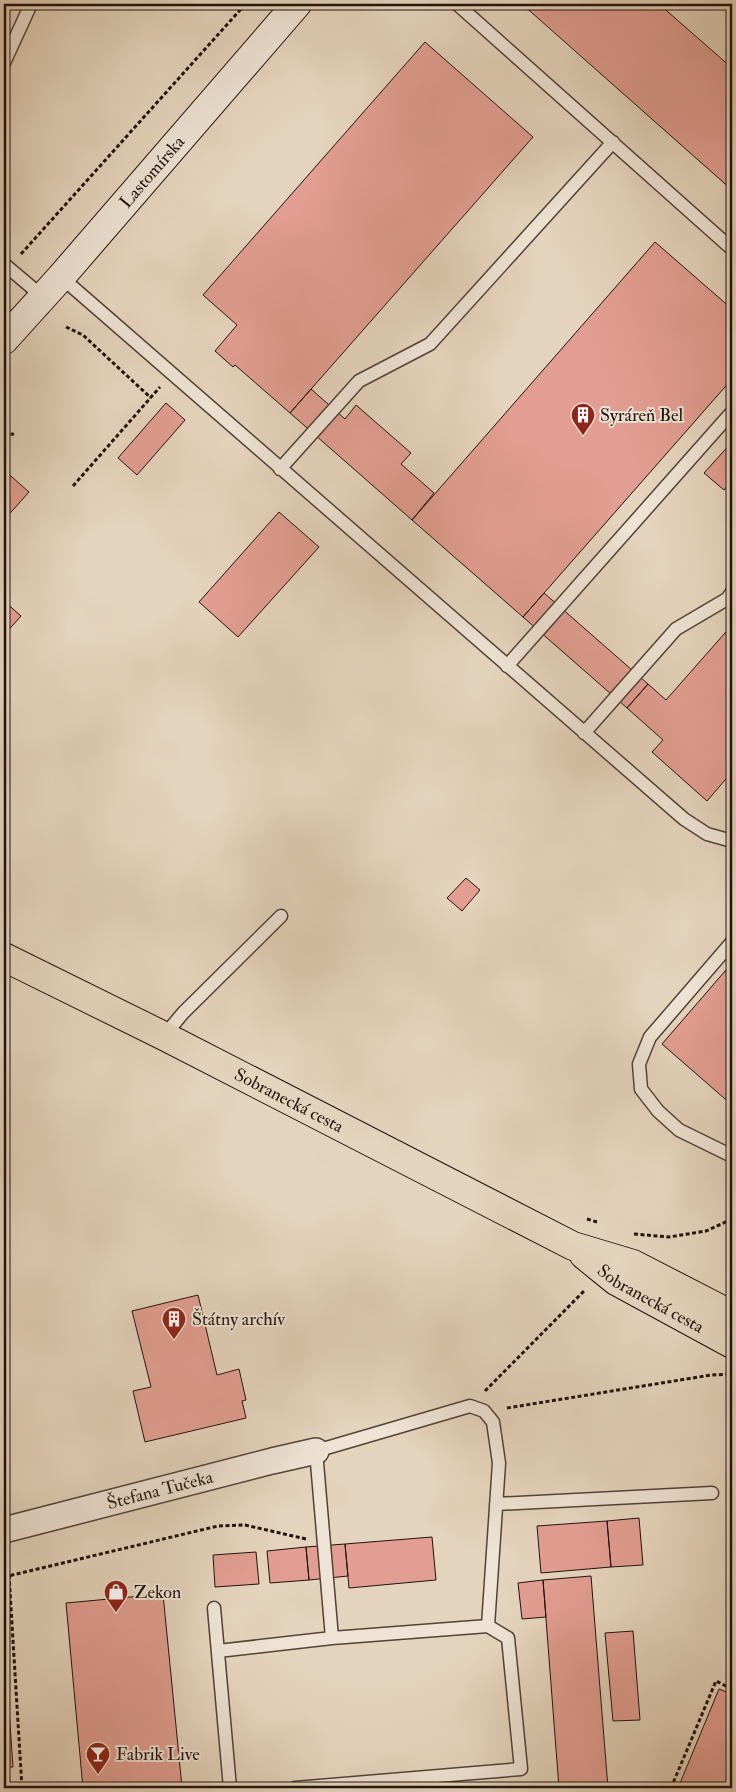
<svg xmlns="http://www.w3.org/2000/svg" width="736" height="1792" viewBox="0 0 736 1792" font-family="'IM FELL Double Pica',serif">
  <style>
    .building { fill: #e29e92; stroke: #21120c }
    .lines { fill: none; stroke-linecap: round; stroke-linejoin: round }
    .lane-casing { stroke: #524238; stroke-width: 15 }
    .street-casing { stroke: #524238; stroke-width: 28 }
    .secondary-casing { stroke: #21120c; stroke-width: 30 }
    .primary-casing { stroke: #21120c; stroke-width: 30 }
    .path { stroke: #21120c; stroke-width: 3; stroke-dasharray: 4 2.5; stroke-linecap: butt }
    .lane { stroke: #eee3d4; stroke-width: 12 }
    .street { stroke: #eee3d4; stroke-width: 25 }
    .secondary { stroke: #eee3d4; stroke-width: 28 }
    .primary { stroke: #e5d4bd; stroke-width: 28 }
    .labels { text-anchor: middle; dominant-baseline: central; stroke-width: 4; stroke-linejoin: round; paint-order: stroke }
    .street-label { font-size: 18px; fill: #21120c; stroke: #eee3d4 }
    .poi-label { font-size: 18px; fill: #21120c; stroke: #eee3d4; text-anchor: start }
  </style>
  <rect width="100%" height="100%" fill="#e5d4bd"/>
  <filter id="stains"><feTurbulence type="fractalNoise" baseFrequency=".004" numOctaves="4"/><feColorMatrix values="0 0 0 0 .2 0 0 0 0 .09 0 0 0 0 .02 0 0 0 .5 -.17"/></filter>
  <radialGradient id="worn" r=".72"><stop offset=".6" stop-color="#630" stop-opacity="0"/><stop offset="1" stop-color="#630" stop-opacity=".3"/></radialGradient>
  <path class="building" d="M522 4H659L732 68V190Z
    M425 42 533 137 290 413 235 365 233 367 215 351 237 325 203 295Z
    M655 242 732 309V379L523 617 412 520Z
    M311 389 345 419 356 405 411 453 401 464 434 493 412 520 290 413Z
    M166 403 185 420 137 475 118 458Z
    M732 442V480L724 490 704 473Z
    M4 470 29 492 4 520Z
    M279 512 319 547 238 637 199 602Z
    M544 593 648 684 627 708 523 617Z
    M4 601 21 616 4 635Z
    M732 625V772L707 801 652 752 663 740 627 708 648 684 666 700Z
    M466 878 480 890 462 911 447 898Z
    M732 963V1105L662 1044Z
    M198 1295 217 1375 239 1369 246 1400 242 1401 246 1418 145 1442 133 1391 151 1387 132 1311Z
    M639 1518 643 1565 611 1567 607 1521Z
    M607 1521 611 1567 541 1573 537 1526Z
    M432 1537 436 1580 349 1588 345 1544Z
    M345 1544 348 1576 309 1580 306 1547Z
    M306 1547 309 1580 270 1583 267 1551Z
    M256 1552 259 1584 215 1587 213 1555Z
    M591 1576 608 1788H559L543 1580Z
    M543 1580 546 1617 522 1619 518 1583Z
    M163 1594 182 1787 83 1788 66 1603Z
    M633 1631 640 1720 613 1721 605 1633Z
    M4 1646 10 1724 4 1725Z
    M719 1689 732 1694V1788H678Z
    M10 1724 13 1767H4L6 1788H4V1725Z"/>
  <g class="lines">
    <defs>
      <path id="lane" d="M457 4 732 249
        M4 63 31 4
        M4 264 43 297
        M61 277 684 819 707 834 732 841
        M280 469 359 381 430 344 613 142
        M507 666 732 412
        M584 733 676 629 727 599 732 592
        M732 942 650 1037 639 1064 641 1089 658 1111 679 1130 732 1156
        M164 1036 183 1013 281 916
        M496 1504 712 1493
        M214 1608 230 1788
        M218 1651 332 1638 488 1626
        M295 1788 521 1769 508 1638 488 1626 499 1463 493 1422 484 1411 470 1406 316 1451 332 1638"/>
      <g id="street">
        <path id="s1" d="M4 1530 272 1461 316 1451"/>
      </g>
      <g id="secondary">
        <path id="s2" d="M4 340 61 277 297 4"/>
      </g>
      <g id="primary">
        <path id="s3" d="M4 957 164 1036 573 1246 633 1264 732 1315"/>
        <path id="s4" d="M584 1255 616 1281 732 1344"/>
      </g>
    </defs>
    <use href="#lane" class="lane-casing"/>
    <use href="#street" class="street-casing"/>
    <use href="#secondary" class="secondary-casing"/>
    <use href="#primary" class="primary-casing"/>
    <path class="path" d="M21 254 241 9 236 4
      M66 327 83 335 151 398
      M4 435 14 434
      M73 486 160 387
      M587 1219 597 1222
      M634 1234 669 1237 706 1231 732 1219
      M485 1391 584 1291
      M507 1408 711 1375 732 1374
      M9 1575 22 1788
      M4 1577 218 1526 245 1525 306 1539
      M671 1788 716 1681 732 1689"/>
    <use href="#lane" class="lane"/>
    <use href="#street" class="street"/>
    <use href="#secondary" class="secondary"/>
    <use href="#primary" class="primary"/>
  </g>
  <defs>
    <symbol id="building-pin" viewBox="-11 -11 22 30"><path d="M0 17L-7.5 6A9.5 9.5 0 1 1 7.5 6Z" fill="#8f2418" stroke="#eee3d4"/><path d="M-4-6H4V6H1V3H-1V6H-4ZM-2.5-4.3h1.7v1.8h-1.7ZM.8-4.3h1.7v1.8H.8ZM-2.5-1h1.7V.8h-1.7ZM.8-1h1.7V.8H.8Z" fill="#fff"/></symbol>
    <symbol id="shop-pin" viewBox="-11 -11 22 30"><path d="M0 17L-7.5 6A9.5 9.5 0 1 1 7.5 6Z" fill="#8f2418" stroke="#eee3d4"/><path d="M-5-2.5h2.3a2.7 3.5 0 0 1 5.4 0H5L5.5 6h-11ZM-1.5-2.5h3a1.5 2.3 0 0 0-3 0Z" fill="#fff"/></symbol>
    <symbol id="bar-pin" viewBox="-11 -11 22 30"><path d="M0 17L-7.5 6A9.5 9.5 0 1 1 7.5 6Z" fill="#8f2418" stroke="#eee3d4"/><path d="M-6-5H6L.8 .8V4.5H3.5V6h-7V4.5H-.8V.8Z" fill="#fff"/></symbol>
  </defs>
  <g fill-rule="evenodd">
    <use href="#building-pin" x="569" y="401" width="28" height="38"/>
    <use href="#building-pin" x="160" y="1305" width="28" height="38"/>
    <use href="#shop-pin" x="102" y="1578" width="28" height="38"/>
    <use href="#bar-pin" x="84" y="1740" width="28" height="38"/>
  </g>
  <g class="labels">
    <g class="street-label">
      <text stroke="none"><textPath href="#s2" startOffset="224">Lastomírska</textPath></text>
      <text stroke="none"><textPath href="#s3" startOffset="319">Sobranecká cesta</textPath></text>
      <text stroke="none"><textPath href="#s4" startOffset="80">Sobranecká cesta</textPath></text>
      <text stroke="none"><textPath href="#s1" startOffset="161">Štefana Tučeka</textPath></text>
    </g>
    <g class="poi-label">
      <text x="600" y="415">Syráreň Bel</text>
      <text x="192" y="1319">Štátny archív</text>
      <text x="134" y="1592">Zekon</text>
      <text x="116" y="1754">Fabrik Live</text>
    </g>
  </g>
  <rect width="736" height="1792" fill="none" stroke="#e5d4bd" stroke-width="20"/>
  <rect x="5" y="5" width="726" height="1782" fill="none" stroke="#21120c" stroke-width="2.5"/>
  <rect x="10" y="10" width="716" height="1772" fill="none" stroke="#21120c"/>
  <rect width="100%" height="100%" filter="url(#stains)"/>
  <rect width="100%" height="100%" fill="url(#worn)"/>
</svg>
